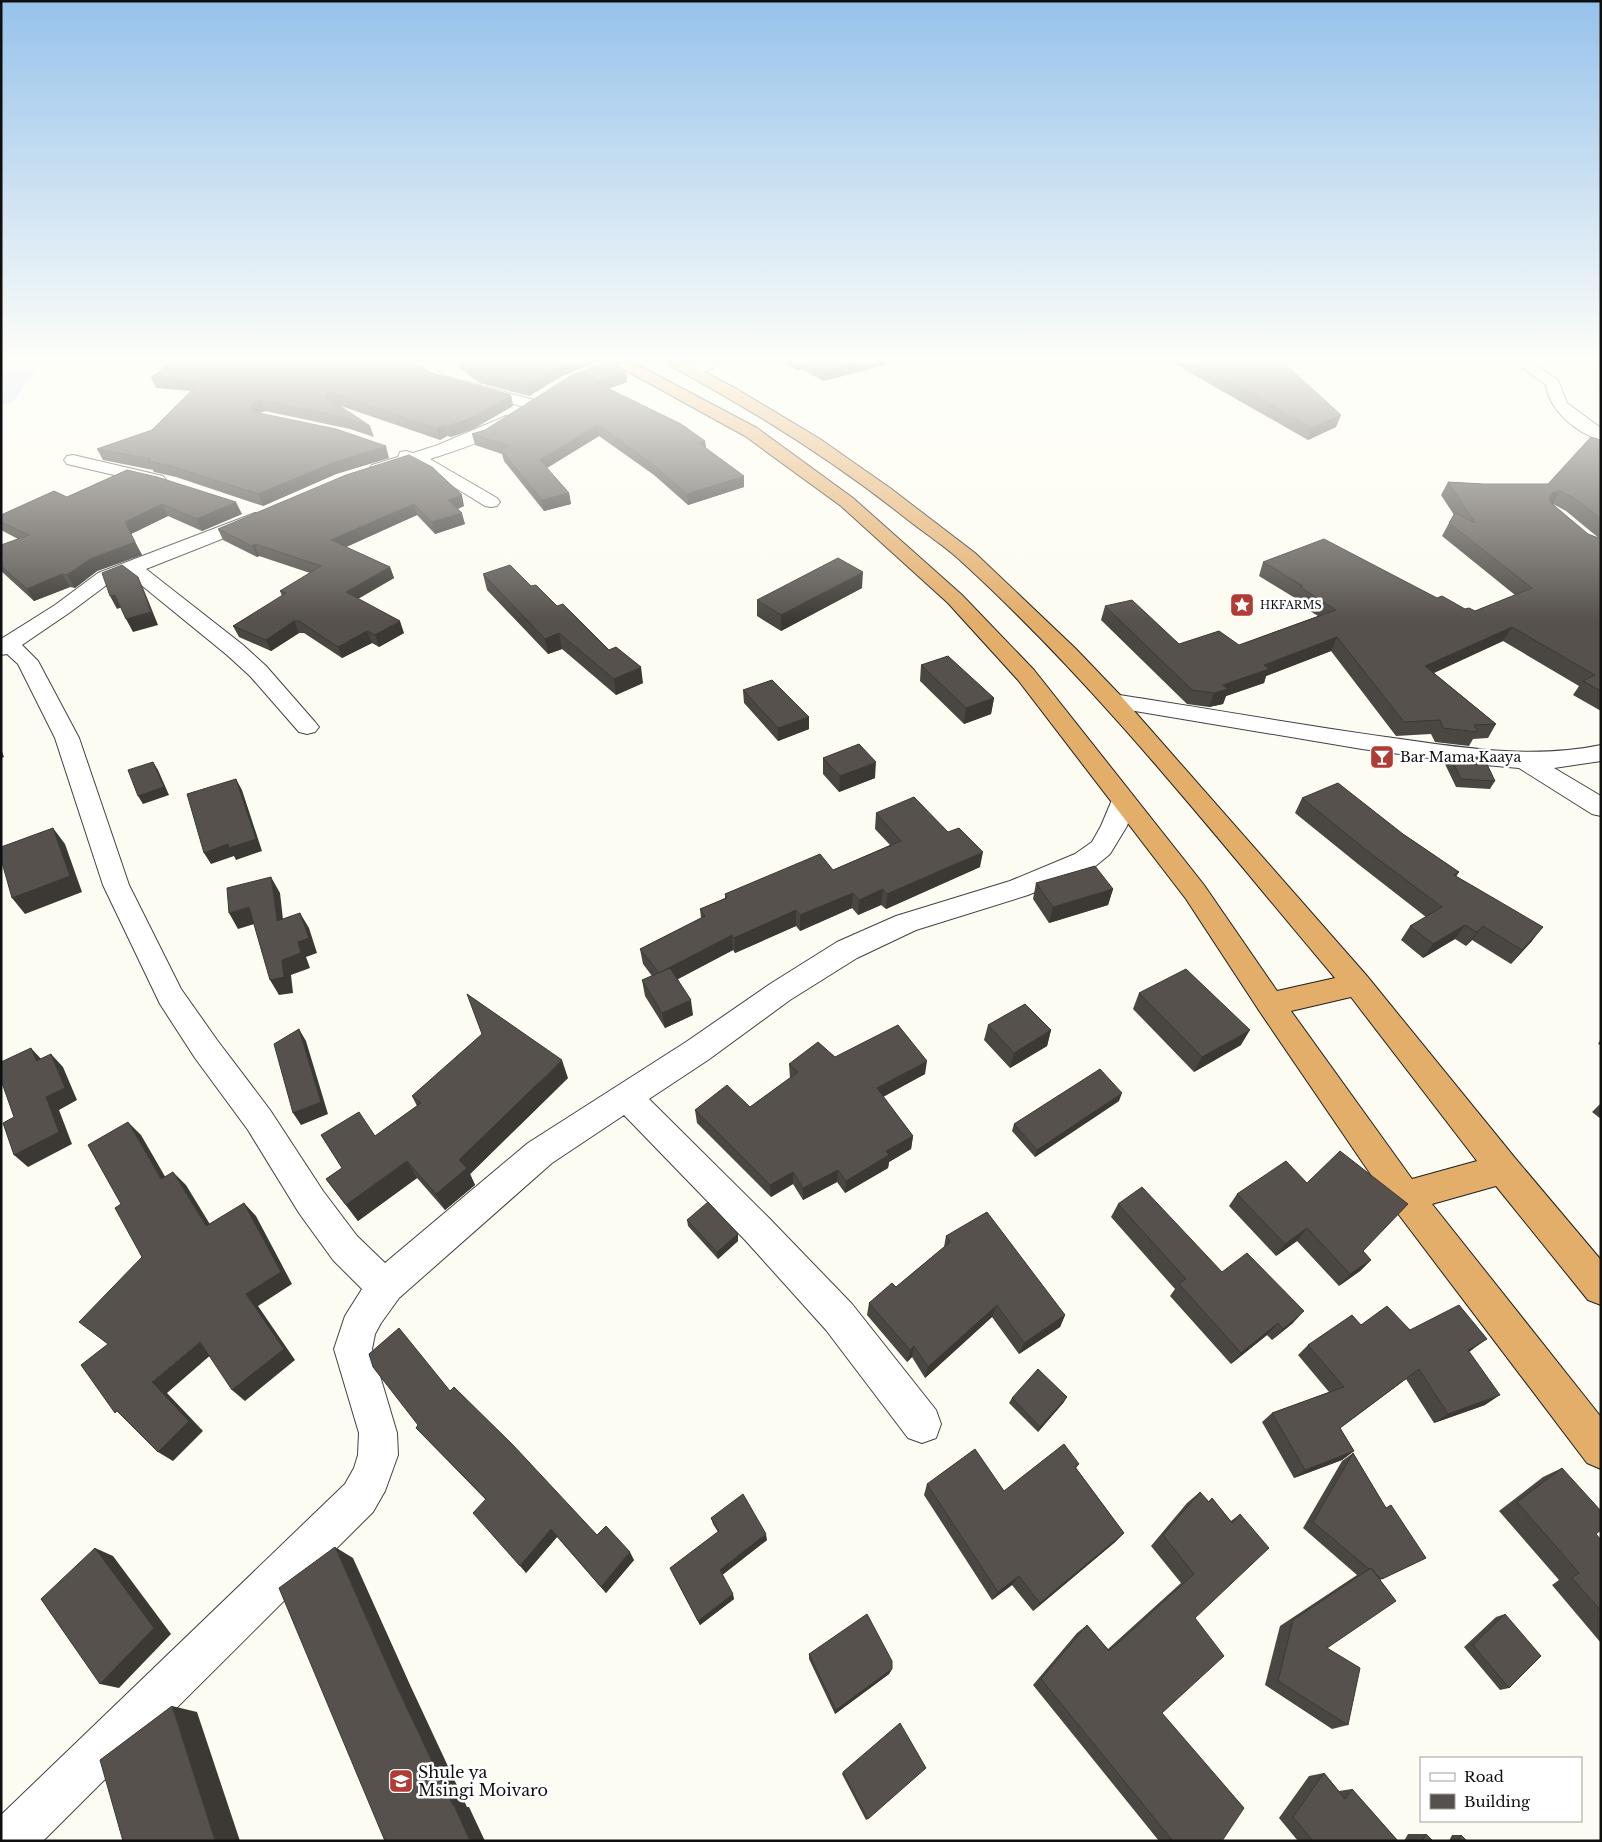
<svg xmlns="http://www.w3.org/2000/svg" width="1602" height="1842" viewBox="0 0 1602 1842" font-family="'Libre Baskerville',serif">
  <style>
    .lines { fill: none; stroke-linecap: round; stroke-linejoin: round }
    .river { fill: #bcd7ef; fill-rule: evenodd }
    .street-casing { stroke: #424242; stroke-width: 2 }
    .highway-casing { stroke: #202020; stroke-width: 2 }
    .street { fill: #fff; fill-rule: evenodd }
    .highway { fill: #e3ad6a; fill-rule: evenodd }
    .wall { fill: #4a4641; fill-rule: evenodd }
    .shaded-wall { fill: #3c3935 }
    .building { fill: #56514c; stroke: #3c3935 }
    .labels { text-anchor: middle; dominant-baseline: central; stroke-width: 5; stroke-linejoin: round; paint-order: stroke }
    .far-poi-label { font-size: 11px; fill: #0f0f0f; stroke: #fff; text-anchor: start }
    .poi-label { font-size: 14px; fill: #0f0f0f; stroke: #fff; text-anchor: start }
    .near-poi-label { font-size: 16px; fill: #0f0f0f; stroke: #fff; text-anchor: start }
  </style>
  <rect width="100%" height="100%" fill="#fdfcf2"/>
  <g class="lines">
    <path class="river" d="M11 363H41L12 403 1 405V375Z"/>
    <defs>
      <path id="street" d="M420 363H434L435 369 444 376 538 401 540 404 538 407 532 409 434 382 423 374Z
        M698 363H719C712 370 695 377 686 374L683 371 686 368Z
        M1516 363H1533L1558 380 1567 403 1601 428V440C1577 434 1549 410 1546 385Z
        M506 416 512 418 514 421C504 436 449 453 430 459L497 498 500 502 497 506 491 507 485 506 423 468C401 460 391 477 372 473L369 469 372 465 398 457 400 452 406 451 413 453 438 445Z
        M73 455 163 476 166 480 163 484 157 485 67 464 64 460 67 456Z
        M255 513 262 515 264 519 262 523 146 569 243 645 266 666 315 722 319 727 315 732 307 734 299 732 250 676 227 655 129 575 112 581 69 613 22 645 38 661 79 738 129 885 181 989 217 1040 270 1110 323 1191 357 1236 385 1263 528 1143 686 1042 770 984 837 942 896 916 1010 881 1075 854 1092 842 1101 826 1114 795 1123 793 1132 795 1135 801 1127 826 1110 854 1093 868 1028 895 916 930 857 958 790 1000 708 1060 649 1099 769 1218 852 1304 936 1410 941 1424 936 1438 922 1443 908 1438 826 1330 745 1240 624 1115 552 1163 399 1298 381 1323 375 1334 372 1349 397 1433 398 1455 385 1491 373 1512 43 1841H1V1815L345 1484 354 1468 358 1455 359 1433 334 1349 345 1316 362 1289 333 1260 299 1213 248 1130 195 1058 160 1004 103 885 55 738 18 664 7 654 1 655V639L55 605 98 573Z
        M1113 694C1204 708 1295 724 1386 737 1458 747 1529 760 1601 745V761L1554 768 1601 796V816L1592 814 1519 768 1474 764 1362 749 1105 706 1102 701 1105 696Z"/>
      <path id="highway" d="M615 363H634L757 428 853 498 962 595 1034 670 1204 885 1277 991 1335 978C1215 836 1100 688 962 562 946 547 926 534 908 520 834 461 754 411 671 366L669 363H687L735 388 820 439 890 488 975 553 1076 649 1121 696 1367 976 1515 1158 1601 1260V1305L1588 1300 1496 1186 1432 1204 1601 1417V1469L1587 1463 1393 1207 1260 1012 1186 899 1018 680 948 603 841 506 745 436 618 366ZM1351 997 1477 1161 1412 1179 1291 1011Z"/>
    </defs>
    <use href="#street" class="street-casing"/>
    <use href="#highway" class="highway-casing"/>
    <use href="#street" class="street"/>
    <use href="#highway" class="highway"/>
  </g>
  <path class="wall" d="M454 363H592V364L562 376 529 396 479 383Z
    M785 363H885V365L823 381 801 369 796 370Z
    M1173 363H1302L1285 364 1336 427 1308 440Z
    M626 371 627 382 608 389 705 441 706 448 744 487 688 505 654 475 599 436 547 468 569 493 571 504 544 511 504 461 502 454 475 445 472 434 485 430Z
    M431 373 511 395 513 406 473 429 451 437 447 436 440 440 338 405 370 426 374 437 350 429 265 411 260 413 389 458 336 474 263 506 176 477 154 472 153 470 103 460 97 449 152 430 191 391 156 388 151 377Z
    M1601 440V711L1573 695 1579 686 1503 641 1434 673 1496 724 1488 738 1473 739 1469 746 1435 742 1431 734 1396 736 1331 651 1266 676 1264 683 1226 696 1223 704 1209 707 1187 704 1101 620 1105 606 1179 644 1239 645 1318 616 1294 601 1295 598 1259 576 1263 562 1437 598 1465 609 1475 611 1515 595 1442 536 1449 523 1454 515 1441 495 1448 482 1483 484H1548ZM1553 504 1566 511 1600 539 1588 534Z
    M409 455 464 506 458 509 465 524 435 534 417 515 346 547 390 567 394 578 358 599 404 633 379 647 372 643 342 658 304 633H299L271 651 239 637 233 626 282 596 280 591 310 573 259 556 257 557 223 540 218 529Z
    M127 470 242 514 202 531 168 516 131 534 142 555 97 571 75 588 70 587 34 601 1 571V545L18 539 1 530V515L67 497Z
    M483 574 557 606 643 683 616 695 562 649 548 654 487 590Z
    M862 588 781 631 757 616V600Z
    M921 665 994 698 991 714 964 724 920 681Z
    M743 690 809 717V729L778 741 744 703Z
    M1449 754 1495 781 1490 789 1456 787 1444 762Z
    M823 758 875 778 839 792 823 774Z
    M1302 798 1403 834 1459 872 1456 877 1532 941 1511 964 1472 940 1466 946 1455 939 1423 958 1401 940 1410 926 1426 917 1358 864 1295 813Z
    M876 813 980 867 886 909 881 905 858 915 852 908 800 931 796 926 735 953 733 950 678 979 693 1015 665 1028 645 996 642 980 652 976 643 964 640 949 701 918 700 909 725 898V894L833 870 890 845 875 829Z
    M1036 883 1113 889 1108 905 1049 923 1033 899Z
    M1139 993 1241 1045 1194 1072 1133 1009Z
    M988 1025 1051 1030 1047 1046 1010 1068 984 1040Z
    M1601 1039V1045L1598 1044Z
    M835 1057 925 1074 883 1097 913 1136 911 1149 889 1162 888 1168 845 1193 837 1182 803 1200 793 1184 771 1197 697 1123 695 1110 750 1107 790 1078 789 1064Z
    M568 1078 470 1174 475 1185 445 1210 417 1178 358 1221 326 1179 342 1168 375 1136 417 1106 412 1096Z
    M1119 1101 1035 1157 1012 1131 1014 1124Z
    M1601 1103V1119L1592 1112Z
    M1237 1194 1363 1251 1371 1260 1360 1271 1339 1286 1297 1241 1276 1256 1229 1206Z
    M1118 1204 1222 1272 1293 1323 1272 1340 1267 1335 1231 1364 1170 1296 1175 1289 1111 1217Z
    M687 1220 738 1234V1241L718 1259 688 1226Z
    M946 1236 1065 1315 1060 1327 1019 1354 992 1317 925 1378 912 1357 907 1362 867 1315 869 1303 896 1287 944 1247Z
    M1361 1325 1410 1330 1473 1349 1469 1352 1485 1405 1434 1423 1406 1379 1340 1428 1354 1451 1342 1460 1294 1478 1262 1422 1272 1413 1329 1392 1298 1355 1308 1345Z
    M450 1391 597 1535 634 1560 606 1593 557 1537 526 1573 485 1499 416 1428Z
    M1012 1398 1064 1402 1038 1432 1009 1403Z
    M1353 1453 1386 1508 1426 1558 1380 1580 1327 1648 1348 1725 1332 1729 1265 1685 1280 1626 1357 1575 1303 1528 1342 1461Z
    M1079 1464 1076 1468 1124 1533 1114 1543 1033 1611 1012 1585 992 1600 924 1495 927 1484 1004 1491Z
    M1562 1468 1596 1534 1601 1540V1643L1552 1585 1559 1580 1499 1511 1543 1477Z
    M1200 1492 1208 1502 1212 1498 1231 1521 1240 1514 1195 1618 1162 1713 1222 1841H1159L1033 1685 1077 1633 1087 1625 1108 1649 1181 1583 1151 1546 1187 1503Z
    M711 1518 767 1540 722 1575 734 1599 700 1625 673 1574 718 1532 713 1524Z
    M1505 1614 1509 1688 1500 1690 1464 1647 1496 1617Z
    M809 1654 892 1669 889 1674 835 1714 809 1659Z
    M843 1772 868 1819 866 1820 842 1774Z
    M1324 1773 1339 1791 1352 1789 1398 1841H1298L1279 1818 1309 1776Z
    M1408 1834H1426L1433 1841H1404Z
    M1452 1835H1461L1467 1841H1449Z"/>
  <path class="shaded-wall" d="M567 363H592V364L562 376 529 396 527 385 560 366Z
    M796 363H801V369L796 370Z
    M856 363H885V365L823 381V372Z
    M626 371 627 382 596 393 595 382Z
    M327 391 331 402 325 396Z
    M511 395 513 406 473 429 451 437 448 426Z
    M261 400 265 411 257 414 255 419 251 408 253 403Z
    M1341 415 1336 427 1308 440 1312 428Z
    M445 425 447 436 440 440 437 429Z
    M598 425 599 436 542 471 540 460Z
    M705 441 706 452 699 443Z
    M386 446 389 458 336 474 263 506 258 494 332 463Z
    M744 476V487L688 505 687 494Z
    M1560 491 1553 504 1541 512 1552 493Z
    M569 493 571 504 544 511 542 500Z
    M462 495 464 506 451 511 448 500Z
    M236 502 242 514 202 531 197 519Z
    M162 504 168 516 131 534 125 522Z
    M414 504 417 515 335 552 331 540Z
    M462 513 465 524 435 534 432 522Z
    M135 542 142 555 97 571 75 588 67 575 90 559Z
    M255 544 259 556 257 557 252 546Z
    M390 567 394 578 350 603 346 592Z
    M863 572 862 588 781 631V615Z
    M62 574 70 587 34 601 27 589Z
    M138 577 144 590 158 625 133 632 126 619Z
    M115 595 122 607 117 609 110 596Z
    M294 621 299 633 271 651 266 640Z
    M400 621 404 633 379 647 375 635Z
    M1512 627 1503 641 1418 680 1425 666Z
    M367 631 372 643 342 658 338 647Z
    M559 633 562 649 548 654 545 639Z
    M1337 637 1331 651 1266 676 1264 683 1226 696 1223 704 1209 707 1214 693 1223 685 1264 665Z
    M641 667 643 683 616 695 614 679Z
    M994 698 991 714 964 724 966 708Z
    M809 717V729L778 741V728Z
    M1 749 4 757 1 758Z
    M153 762 158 770 169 795 143 804 138 796Z
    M876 762 875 778 839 792 840 776Z
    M236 779 242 790 262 851 236 860 234 856 211 864 204 853Z
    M53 828 65 844 82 892 25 914 12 898Z
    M983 852 980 867 886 909 887 894Z
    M271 877 280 893 285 937 277 921Z
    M883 889 881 905 858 915 859 900Z
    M1113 889 1108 905 1049 923 1053 907Z
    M853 893 852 908 800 931V915Z
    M249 907 258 923 238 929 229 913Z
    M796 910V926L735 953 734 938Z
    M300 913 309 928 317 953 306 957 310 968 291 975 293 993 279 995 270 980 282 960 298 942Z
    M1465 925 1455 939 1423 958 1433 944Z
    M1483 926 1472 940 1466 946 1477 932Z
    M1543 927 1532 941 1511 964 1522 950Z
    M732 935 733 950 661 988 659 973Z
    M691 1000 693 1015 665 1028 662 1013Z
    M299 1029 306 1041 328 1114 301 1125 293 1113Z
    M1051 1030 1047 1046 1010 1068 1014 1053Z
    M1250 1030 1241 1045 1194 1072 1202 1057Z
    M31 1048 43 1061H36Z
    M51 1054 63 1067 77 1100 59 1110 72 1144 28 1167 14 1155Z
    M562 1060 568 1078 470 1174 475 1185 445 1210 436 1194 459 1160Z
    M927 1061 925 1074 875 1101 877 1088Z
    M1122 1093 1119 1101 1035 1157 1037 1150Z
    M128 1122 141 1135 174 1192 161 1179Z
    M913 1136 911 1149 889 1162 888 1168 845 1193 846 1181 886 1151Z
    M407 1161 417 1178 358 1221 346 1205Z
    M838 1170 837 1182 803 1200V1188Z
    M173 1172 186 1185 219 1239 206 1226Z
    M793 1172V1184L771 1197 770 1185Z
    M244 1203 256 1216 292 1284 258 1306 295 1360 245 1401 232 1390 246 1294Z
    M1307 1228 1297 1241 1276 1256 1285 1244Z
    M738 1234V1241L718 1259 717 1252Z
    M1371 1260 1360 1271 1339 1286 1350 1274Z
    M997 1305 992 1317 925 1378 928 1367Z
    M1304 1311 1293 1323 1272 1340 1283 1329Z
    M1065 1315 1060 1327 1019 1354 1024 1343Z
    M1278 1323 1267 1335 1231 1364 1241 1353Z
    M1487 1339 1473 1349 1454 1360 1468 1350Z
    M200 1342 213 1353 167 1393 203 1431 173 1461 158 1452 152 1382Z
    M914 1346 912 1357 907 1362 910 1350Z
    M1500 1395 1485 1405 1434 1423 1448 1414Z
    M1067 1397 1064 1402 1038 1432 1040 1427Z
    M1354 1451 1342 1460 1294 1478 1305 1470Z
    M551 1529 557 1537 526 1573 520 1566Z
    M1124 1533 1114 1543 1033 1611 1040 1603Z
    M766 1534 767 1540 721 1576 720 1570Z
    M335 1547 353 1558 411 1687 467 1807H469L485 1841H470L453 1806 394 1681Z
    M95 1548 113 1556 171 1634 119 1688 100 1684Z
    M630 1552 634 1560 606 1593 601 1587Z
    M1019 1576 1012 1585 992 1600 998 1592Z
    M733 1594 734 1599 700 1625 698 1621Z
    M892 1669 889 1674 835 1714 836 1710Z
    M172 1706 197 1712 240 1841H215Z"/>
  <path class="building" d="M171 363H410L420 365 431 373 511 395 471 418 448 426 445 425 437 429 327 391 325 396 370 426 347 418 261 400 253 403 251 408 254 412 336 429 386 446 332 463 258 494 170 466 148 461 151 459 97 449 152 430 201 381 151 377Z
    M465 363H567L560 366 527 385 477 372Z
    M603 363H610L626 371 595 382 681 424 705 441 699 443 744 476 687 494 652 464 598 425 540 460 569 493 542 500 501 450 509 446 472 434 485 430 572 375Z
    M807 363H856L823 372Z
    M1196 363H1284L1341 415 1312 428Z
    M1591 437 1601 440V519L1574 498 1560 491 1552 493 1549 499 1552 504 1588 534 1601 539V691L1583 681 1595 675 1512 627 1425 666 1496 724 1474 725 1478 732 1443 728 1440 720 1404 722 1337 637 1264 665 1269 669 1223 685 1228 689 1214 693 1192 690 1105 606 1132 600 1179 644 1219 631 1239 645 1336 610 1300 587 1303 586 1263 562 1324 539 1437 598 1442 596 1465 609 1469 608 1475 611 1532 588 1449 523 1455 513 1475 523 1448 482 1483 484H1548Z
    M409 455 432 467 462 495 448 500 462 513 432 522 414 504 331 540 390 567 346 592 400 621 375 635 367 631 338 647 299 621H294L266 640 233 626 286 593 280 591 321 566 255 544 252 546 218 529 346 475Z
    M127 470 157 477 236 502 197 519 162 504 125 522 135 542 90 559 67 575 62 574 27 589 1 566V545L29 535 1 522V515L54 491 67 497Z
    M838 558 863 572 781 615 757 600Z
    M122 565 138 577 151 612 126 619 115 595 110 596 102 573Z
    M510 565 531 586 536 585 557 606 563 604 609 650 616 647 641 667 614 679 559 633 545 639 483 574Z
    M948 656 994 698 966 708 921 665Z
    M772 680 809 717 778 728 743 690Z
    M859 744 876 762 840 776 823 758Z
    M1449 754 1484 758 1495 781 1461 779Z
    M153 762 164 787 138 796 128 770Z
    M236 779 256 839 229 848 228 844 204 853 187 794Z
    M1338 783 1403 834 1459 872 1454 875 1543 927 1522 950 1483 926 1477 932 1465 925 1433 944 1410 926 1442 907 1366 850 1302 798Z
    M914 797 948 832 959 828 983 852 887 894 883 889 859 900 853 893 800 915 796 910 734 938 732 935 659 973 640 949 705 916 700 909 727 898 725 894 820 854 833 870 901 841 876 813Z
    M53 828 70 876 12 898 1 859V847Z
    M1095 866 1113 889 1053 907 1036 883Z
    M271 877 277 921 300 913 309 938 298 942 301 953 282 960 284 977 270 980 249 907 229 913 227 888Z
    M670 968 691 1000 662 1013 642 980Z
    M1186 969 1250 1030 1202 1057 1139 993Z
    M467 994 562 1060 459 1160 467 1168 436 1194 407 1161 346 1205 326 1179 342 1168 321 1135 359 1112 375 1136 421 1103 412 1096 482 1034Z
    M1025 1004 1051 1030 1014 1053 988 1025Z
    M898 1025 927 1061 877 1088 913 1136 886 1151 889 1155 846 1181 838 1170 803 1188 793 1172 770 1185 695 1110 727 1085 750 1107 798 1072 789 1064 818 1042 835 1057Z
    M299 1029 321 1102 293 1113 274 1044Z
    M31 1048 36 1061 51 1054 65 1088 46 1097 59 1132 14 1155 3 1123 14 1117 1 1080V1062Z
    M1100 1069 1122 1093 1037 1150 1014 1124Z
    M128 1122 161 1179 173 1172 206 1226 244 1203 281 1272 246 1294 284 1349 232 1390 200 1342 152 1382 189 1421 158 1452 117 1411 115 1413 81 1365 108 1344 79 1322 142 1257 115 1208 121 1204 88 1145Z
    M1340 1151 1408 1204 1363 1251 1371 1260 1350 1274 1307 1228 1285 1244 1237 1194 1286 1161 1307 1183Z
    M1142 1187 1222 1272 1247 1253 1304 1311 1283 1329 1278 1323 1241 1353 1179 1284 1186 1279 1118 1204Z
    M708 1202 738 1234 717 1252 687 1220Z
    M987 1212 1065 1315 1024 1343 997 1305 928 1367 914 1346 910 1350 869 1303 892 1283 896 1287 950 1242 946 1236Z
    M1459 1305 1487 1339 1468 1350 1500 1395 1448 1414 1419 1369 1340 1428 1354 1451 1305 1470 1272 1413 1344 1387 1308 1345 1352 1315 1361 1325 1387 1306 1410 1330Z
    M399 1328 450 1391 454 1387 513 1445 597 1535 606 1526 630 1552 601 1587 551 1529 520 1566 473 1513 486 1499 416 1428 418 1425 373 1367 369 1354Z
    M1038 1369 1067 1397 1040 1427 1012 1398Z
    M1064 1444 1079 1464 1075 1467 1124 1533 1040 1603 1019 1576 998 1592 927 1484 975 1449 1004 1491Z
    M1353 1453 1386 1508 1391 1505 1426 1558 1382 1579 1377 1575 1371 1568 1369 1569 1313 1522Z
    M1562 1468 1601 1511V1530L1596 1534 1601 1540V1611L1572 1578 1579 1573 1517 1502Z
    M1200 1492 1209 1502 1212 1498 1232 1523 1240 1514 1269 1548 1195 1618 1224 1656 1162 1713 1244 1808 1222 1841H1173L1041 1679 1087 1625 1109 1651 1194 1574 1163 1535Z
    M743 1494 766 1534 720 1570 733 1594 698 1621 670 1568 719 1531 711 1518Z
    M335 1547 394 1681 453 1806 454 1805 470 1841H385L279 1588Z
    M95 1548 154 1628 100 1684 41 1599Z
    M1371 1568 1396 1601 1327 1648 1360 1668 1348 1725 1278 1681 1293 1620Z
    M867 1614 892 1661V1669L836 1710 809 1654Z
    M1505 1614 1541 1656 1509 1688 1473 1645Z
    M172 1706 215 1841H123L100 1760Z
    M900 1723 926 1768 868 1819 843 1772Z
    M1324 1773 1345 1799 1352 1789 1398 1841H1313L1293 1817Z
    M1426 1834 1433 1841H1422Z
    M1461 1835 1467 1841H1458Z"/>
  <linearGradient id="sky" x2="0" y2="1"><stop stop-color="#96c2eb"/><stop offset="0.58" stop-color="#fefef9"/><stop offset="1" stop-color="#fefef9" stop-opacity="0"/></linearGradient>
  <rect width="1602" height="621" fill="url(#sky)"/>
  <defs>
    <symbol id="sight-square" viewBox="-11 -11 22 22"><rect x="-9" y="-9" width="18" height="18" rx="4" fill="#af3d36" stroke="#fff"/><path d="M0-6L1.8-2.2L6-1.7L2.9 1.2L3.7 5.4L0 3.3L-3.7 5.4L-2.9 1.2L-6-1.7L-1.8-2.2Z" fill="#fff"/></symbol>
    <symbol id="bar-square" viewBox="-11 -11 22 22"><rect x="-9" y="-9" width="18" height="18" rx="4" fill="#af3d36" stroke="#fff"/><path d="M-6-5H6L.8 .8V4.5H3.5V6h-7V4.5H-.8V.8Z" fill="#fff"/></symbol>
    <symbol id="school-square" viewBox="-11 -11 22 22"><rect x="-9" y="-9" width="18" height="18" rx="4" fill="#af3d36" stroke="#fff"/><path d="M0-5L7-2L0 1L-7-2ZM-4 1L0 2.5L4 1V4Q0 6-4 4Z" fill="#fff"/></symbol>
  </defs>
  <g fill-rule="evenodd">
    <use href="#sight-square" x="1228" y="591" width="28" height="28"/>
    <use href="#bar-square" x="1368" y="743" width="28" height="28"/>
    <use href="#school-square" x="387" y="1767" width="28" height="28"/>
  </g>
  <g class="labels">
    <g class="far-poi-label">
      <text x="1260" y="605">HKFARMS</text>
    </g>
    <g class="poi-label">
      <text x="1400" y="757">Bar Mama Kaaya</text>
    </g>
    <g class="near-poi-label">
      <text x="418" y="1772">Shule ya<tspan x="418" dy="18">Msingi Moivaro</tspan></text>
    </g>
  </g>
  <rect width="1602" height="1842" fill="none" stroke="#0f0f0f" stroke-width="5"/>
  <rect x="1420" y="1757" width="162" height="65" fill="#ffffff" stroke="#9f9f9f"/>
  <rect x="1430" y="1773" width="25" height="8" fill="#ffffff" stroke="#9f9f9f"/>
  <text x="1464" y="1782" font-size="15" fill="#0f0f0f">Road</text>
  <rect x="1430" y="1794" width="25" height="15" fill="#56514c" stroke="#9f9f9f"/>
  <text x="1464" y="1807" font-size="15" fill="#0f0f0f">Building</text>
</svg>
